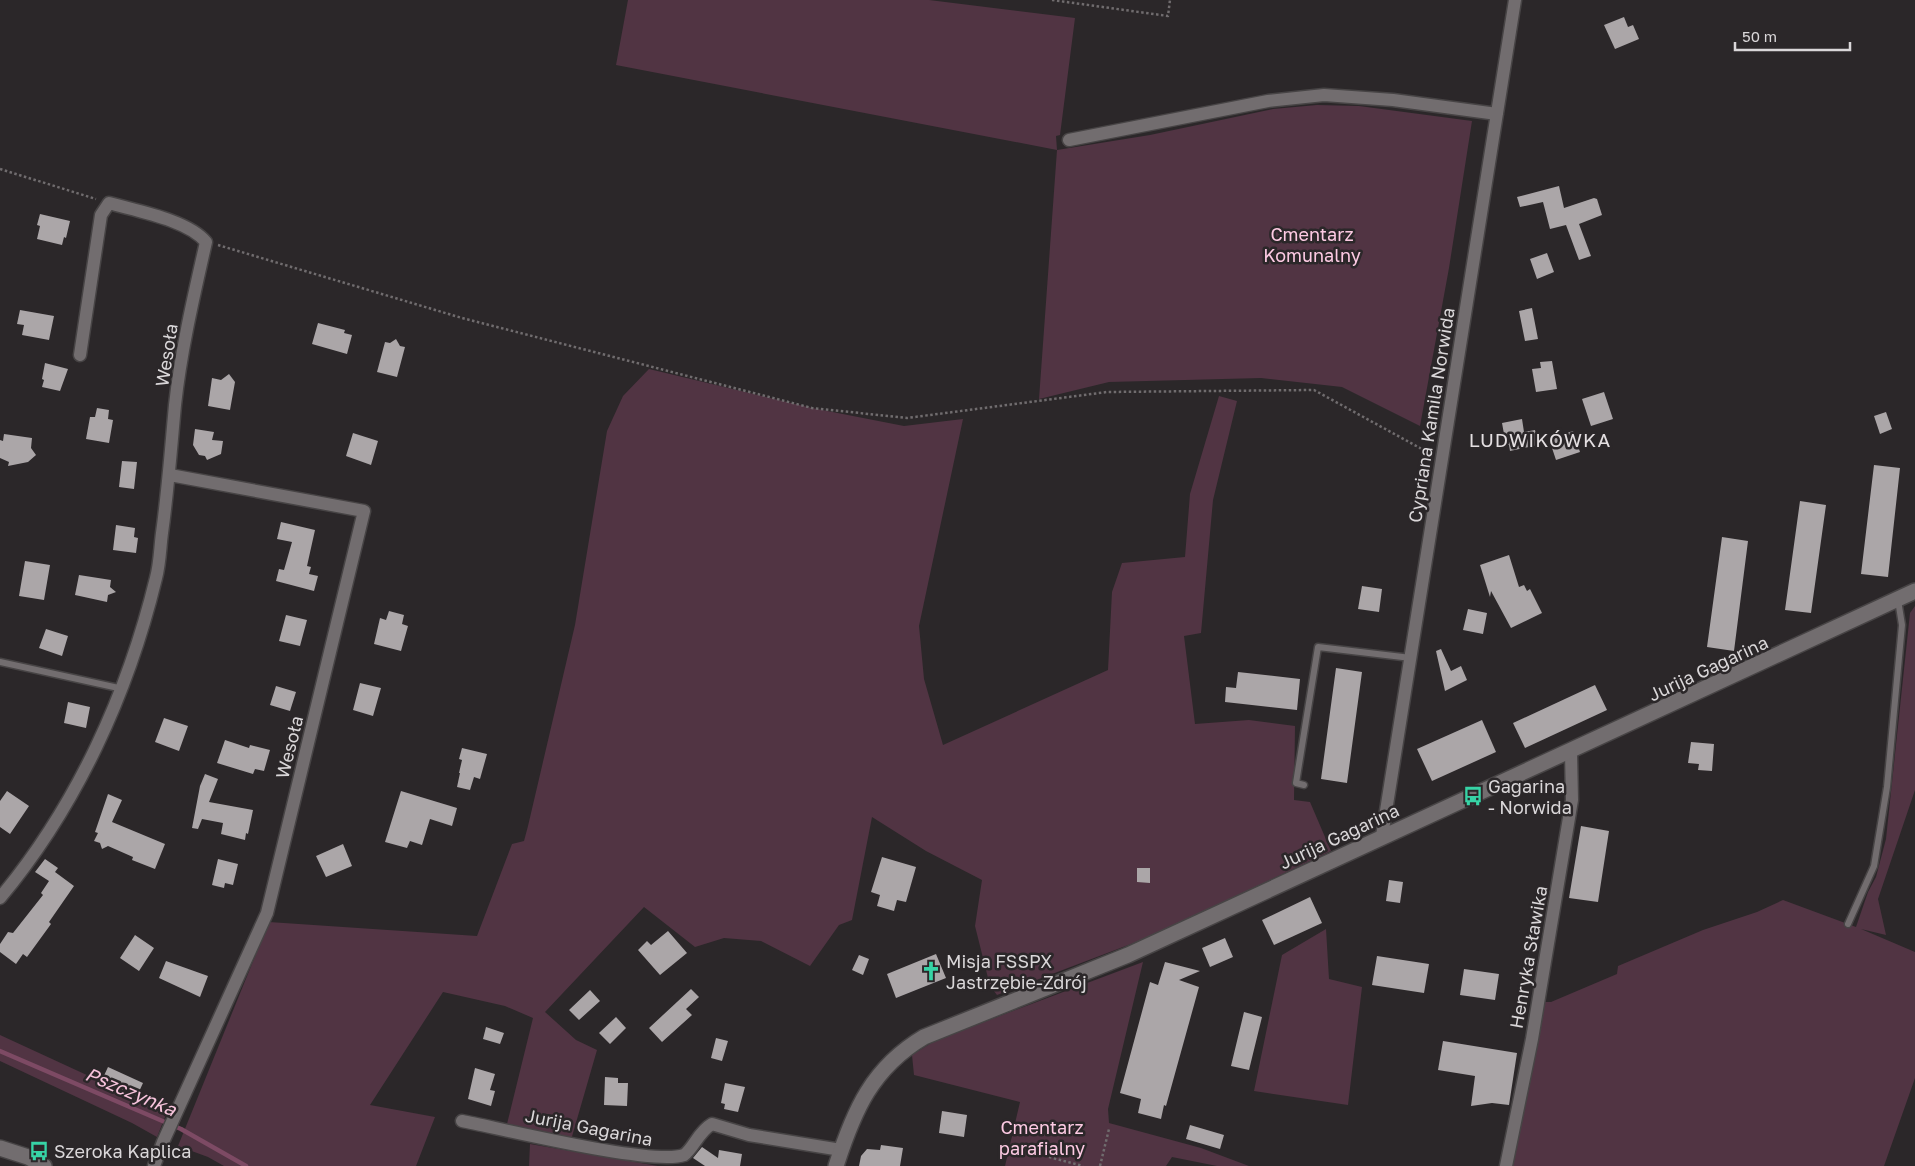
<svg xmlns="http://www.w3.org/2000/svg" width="1915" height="1166" viewBox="0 0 1915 1166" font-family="'Golos Text',sans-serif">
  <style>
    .green { fill: #513443 }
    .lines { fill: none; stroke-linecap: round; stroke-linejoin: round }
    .stream { stroke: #7d4a64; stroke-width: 4.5 }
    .building { fill: #aba6a8 }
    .lane-casing { stroke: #474445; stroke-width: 9 }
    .street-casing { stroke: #474445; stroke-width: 15 }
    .secondary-casing { stroke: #474445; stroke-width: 18 }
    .path { stroke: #706c6e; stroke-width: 2.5; stroke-dasharray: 2.5 2.5; stroke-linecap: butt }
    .lane { stroke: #726d6f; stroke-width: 6 }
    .street { stroke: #726d6f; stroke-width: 12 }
    .secondary { stroke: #726d6f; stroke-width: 15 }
    .labels { text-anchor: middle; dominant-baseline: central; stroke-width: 5; stroke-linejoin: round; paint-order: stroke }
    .park-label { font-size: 18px; fill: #fdcae3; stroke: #2b2729 }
    .street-label { font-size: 18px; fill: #dad7d9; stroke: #2b2729 }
    .poi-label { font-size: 18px; fill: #dad7d9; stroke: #2b2729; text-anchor: start }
    .neighbourhood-label { font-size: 19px; letter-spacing: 1px; fill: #e4dfe1; stroke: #2b2729 }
    .water-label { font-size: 19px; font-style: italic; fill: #f7c4dc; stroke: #2b2729 }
  </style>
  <rect width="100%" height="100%" fill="#2b2729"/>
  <path class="green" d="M628 0H929L1075 18 1060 135 1056 136 1057 150 1150 135 1273 109 1317 105 1359 106 1472 121 1449 268 1420 426 1342 387 1261 378 1109 382 1039 399 1057 150 616 65Z
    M649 369 812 408 904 426 963 419 919 626 924 679 943 745 1108 670 1112 592 1122 563 1185 557 1190 494 1219 396 1237 401 1213 500 1201 633 1184 636 1195 724 1249 720 1295 726 1294 800 1310 802 1331 851 1152 936 997 995 990 986 975 926 982 880 926 851 872 817 852 920 839 925 810 966 761 941 724 938 695 947 644 907 545 1012 576 1040 597 1050 571 1140 507 1124 533 1018 505 1006 443 992 370 1105 435 1117 416 1166H224L208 1157 178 1146 269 922 477 936 512 844 524 841 528 826 575 625 607 431 623 396Z
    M1915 606V790L1878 899 1886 935 1861 929 1915 952V1078L1884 1166H1511L1545 1002H1551L1617 974 1618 966 1703 930 1757 912 1783 900 1856 927 1868 892 1876 877 1886 839 1910 613Z
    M1326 929 1329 979 1362 987 1348 1105 1254 1091 1282 955Z
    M1143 962 1108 1109 1109 1123 1201 1148 1249 1166H1217L1172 1157 1166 1166H1005L1020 1102 914 1075 912 1055 936 1040Z
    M0 1035 167 1112 157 1137 132 1123 0 1061Z
    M530 1144 658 1166H529Z"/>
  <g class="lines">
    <path class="stream" d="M0 1051 181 1129 246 1166"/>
  </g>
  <path class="building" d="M1624 17 1628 27 1633 25 1639 39 1615 49 1604 25Z
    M1559 186 1564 208 1594 198 1597 199 1602 215 1579 224 1591 256 1579 260 1566 225 1550 229 1543 202 1520 207 1517 197Z
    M40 214 70 221 66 238 64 237 62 245 37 239 40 226 37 225Z
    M1547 253 1554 272 1537 279 1530 259Z
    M1532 308 1538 339 1525 341 1519 311Z
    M20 310 54 316 49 340 22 335 24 325 17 324Z
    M318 323 345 330 344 333 352 335 347 354 312 344Z
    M396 339 400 346 405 347 397 377 377 372 385 342 390 343Z
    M1552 361 1557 389 1536 392 1532 369 1541 368 1540 362Z
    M45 363 68 369 60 391 42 387 44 380 42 379Z
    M229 374 235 382 230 410 208 406 212 378 221 380Z
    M1604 392 1613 419 1591 426 1582 399Z
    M97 408 109 410 108 419 113 420 109 443 86 439 90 417H95Z
    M1886 412 1892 429 1880 434 1874 416Z
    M1522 419 1524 432 1535 430 1538 445 1510 451 1509 445H1506L1502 423Z
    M195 429 214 432 212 440 223 441 221 454 207 460 205 456 199 455 193 445Z
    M1573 431 1580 452 1556 460 1549 439Z
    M353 433 378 441 371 465 346 456Z
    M4 434 32 438 31 448 36 455 28 462 8 466 9 462 0 458V440L3 441Z
    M122 461 137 462 134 489 119 487Z
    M1874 465 1900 468 1888 577 1861 574Z
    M1800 501 1826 505 1811 613 1785 610Z
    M281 522 315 530 307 566 311 567 309 574 318 576 314 591 276 581 279 569 284 570 292 542 277 539Z
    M116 525 135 528 134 537 138 538 136 553 113 550Z
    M1722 537 1748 541 1734 651 1707 647Z
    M1509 555 1519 587 1524 585 1527 591 1530 589 1542 613 1511 628 1491 591 1490 597 1480 565Z
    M25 561 50 565 44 600 19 596Z
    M79 575 111 580 110 587 116 592 108 595 107 602 75 595Z
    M1362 586 1382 589 1379 612 1358 609Z
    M1468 609 1487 613 1483 634 1463 630Z
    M389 611 404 615 402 624 408 626 401 651 374 644 380 618 386 620Z
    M286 615 307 620 300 646 279 641Z
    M46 629 68 636 62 656 39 648Z
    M1441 649 1451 671 1461 666 1467 680 1445 691 1436 651Z
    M1336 668 1362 672 1347 783 1321 779Z
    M1238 672 1300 679 1297 710 1225 702 1226 687 1236 688Z
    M360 683 381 688 373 716 353 710Z
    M1595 685 1607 710 1525 748 1513 723Z
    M276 686 296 692 290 711 270 705Z
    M68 702 90 707 86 728 64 723Z
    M164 718 188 726 179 751 155 742Z
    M1482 720 1496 752 1432 781 1417 749Z
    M225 740 249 748 250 745 270 750 264 771 255 769 253 774 217 763Z
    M1691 742 1714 744 1712 771 1698 770 1699 764 1688 763Z
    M462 748 487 754 480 779 474 777 470 790 457 787 460 773H459L462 760 459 759Z
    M205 774 218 779 209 802 253 810 248 834 246 833 245 840 221 834 223 823 202 819 198 829 192 828 200 786Z
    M7 791 29 806 10 834 0 827V801Z
    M401 791 457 808 452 826 430 819 422 845 410 841 407 848 385 842Z
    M108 794 122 800 112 822 165 844 155 869 132 860 133 857 108 846 102 849 100 843 94 841 98 833 95 832Z
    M1581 826 1609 831 1598 902 1569 898Z
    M343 844 352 866 326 877 316 856Z
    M882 857 916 867 906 902 897 900 894 911 877 906 880 895 871 892Z
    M45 859 58 868 55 872 74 886 49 922 51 924 27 957 23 954 16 964 0 952V944L8 932 13 933 43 895 41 893 49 881 35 872Z
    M218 859 238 864 233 885 225 883 224 888 212 885Z
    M1137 868H1150V883L1137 882Z
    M1389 880 1403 882 1400 903 1386 901Z
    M1310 897 1322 923 1274 945 1262 920Z
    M668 931 687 953 660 975 638 950 647 941 651 945Z
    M135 935 154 948 139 971 120 958Z
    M1225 938 1233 957 1210 967 1202 948Z
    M936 954 946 978 896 998 887 974Z
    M859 955 869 959 863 975 852 970Z
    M1377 956 1429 964 1424 993 1372 985Z
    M166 961 208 976 200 997 159 978Z
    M1165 962 1200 971 1179 980 1199 987 1166 1106 1164 1105 1161 1119 1138 1113 1141 1099 1120 1093 1150 982 1158 985Z
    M1464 969 1499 974 1495 1000 1460 995Z
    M691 989 699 997 686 1009 692 1015 662 1042 649 1028Z
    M590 990 600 1001 579 1020 569 1010Z
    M1244 1012 1262 1017 1249 1070 1231 1066Z
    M616 1017 626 1028 610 1044 599 1033Z
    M486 1027 504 1033 500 1044 483 1039Z
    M716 1038 728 1041 722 1061 711 1058Z
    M1443 1041 1517 1053 1509 1105 1492 1103 1471 1106 1475 1076 1438 1070Z
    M108 1067 143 1083 137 1096 102 1080Z
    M475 1068 495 1074 490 1090 495 1091 491 1106 468 1099Z
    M605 1077 618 1078V1083H628L627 1106 604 1105Z
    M725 1083 745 1087 738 1112 724 1109 725 1104 721 1103Z
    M942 1111 967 1115 964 1137 939 1133Z
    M1190 1125 1224 1135 1220 1149 1186 1139Z
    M881 1145 903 1148 900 1166H859L861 1156 867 1149 880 1150Z
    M702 1147 718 1158 719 1150 742 1154 740 1166H705L693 1158Z"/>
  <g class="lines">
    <defs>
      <path id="lane" d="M0 662 123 689
        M1304 785 1296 783 1318 647 1411 658
        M1848 924 1874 866 1887 787 1902 625 1898 600"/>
      <path id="street" d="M1069 140 1268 101 1324 95 1393 100 1497 114
        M1382 836 1515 0
        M0 898C77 806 128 693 156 578 160 563 160 548 162 533 168 490 171 448 175 405 181 350 194 295 206 242 188 220 137 211 109 203L101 215 80 355
        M462 1121C503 1129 653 1166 684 1155 694 1148 698 1132 712 1124L749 1135 841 1150
        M154 1166 163 1142 267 913 364 511 170 475
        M1506 1166 1532 1039 1572 800 1571 753"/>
      <path id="secondary" d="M0 1148 28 1157 44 1166
        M836 1166C854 1110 872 1068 924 1037L1128 955 1915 591"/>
    </defs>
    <use href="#lane" class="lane-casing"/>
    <use href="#street" class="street-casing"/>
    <use href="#secondary" class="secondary-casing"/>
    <path class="path" d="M1052 0 1168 16 1170 0
      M0 169 96 199
      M218 245 462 318 812 408 907 418 1107 392 1314 390 1420 448 1428 455
      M1049 1157 1083 1166
      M1100 1166 1109 1129"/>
    <use href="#lane" class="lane"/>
    <use href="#street" class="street"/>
    <use href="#secondary" class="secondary"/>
  </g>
  <defs>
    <symbol id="bus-bare" viewBox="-9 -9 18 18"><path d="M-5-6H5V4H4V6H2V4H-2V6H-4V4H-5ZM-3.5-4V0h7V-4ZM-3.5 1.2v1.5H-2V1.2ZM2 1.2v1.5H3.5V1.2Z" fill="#37d4a6" stroke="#2b2729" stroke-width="2.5" paint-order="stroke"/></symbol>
    <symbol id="church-bare" viewBox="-9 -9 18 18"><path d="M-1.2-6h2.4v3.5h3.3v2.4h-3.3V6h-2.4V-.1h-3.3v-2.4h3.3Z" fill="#37d4a6" stroke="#2b2729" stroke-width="2.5" paint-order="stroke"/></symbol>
  </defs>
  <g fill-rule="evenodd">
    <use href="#bus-bare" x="1459" y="782" width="28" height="28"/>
    <use href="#church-bare" x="917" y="957" width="28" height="28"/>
    <use href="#bus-bare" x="25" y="1137" width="28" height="28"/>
  </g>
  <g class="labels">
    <g class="park-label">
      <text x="1312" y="234">Cmentarz<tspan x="1312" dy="21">Komunalny</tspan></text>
      <text x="1042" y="1127">Cmentarz<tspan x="1042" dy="21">parafialny</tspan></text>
    </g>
    <g class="street-label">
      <text transform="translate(166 355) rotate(-81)">Wesoła</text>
      <text transform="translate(1431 415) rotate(-81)">Cypriana Kamila Norwida</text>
      <text transform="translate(1708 668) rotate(-25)">Jurija Gagarina</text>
      <text transform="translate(289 747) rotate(-76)">Wesoła</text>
      <text transform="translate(1339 836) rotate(-25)">Jurija Gagarina</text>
      <text transform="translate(1528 957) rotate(-80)">Henryka Sławika</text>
      <text transform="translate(589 1127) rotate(11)">Jurija Gagarina</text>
    </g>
    <g class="poi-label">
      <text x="1488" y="786">Gagarina<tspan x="1488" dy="21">- Norwida</tspan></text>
      <text x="946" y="961">Misja FSSPX<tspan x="946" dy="21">Jastrzębie-Zdrój</tspan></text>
      <text x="54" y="1151">Szeroka Kaplica</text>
    </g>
    <g class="neighbourhood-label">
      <text x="1540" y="439">LUDWIKÓWKA</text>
    </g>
    <g class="water-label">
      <text transform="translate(131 1091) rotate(23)">Pszczynka</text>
    </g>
  </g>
  <path d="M1735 42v8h115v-8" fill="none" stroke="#dad7d9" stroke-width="2.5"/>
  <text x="1742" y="42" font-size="15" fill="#dad7d9" stroke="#2b2729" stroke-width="4" paint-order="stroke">50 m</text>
</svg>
